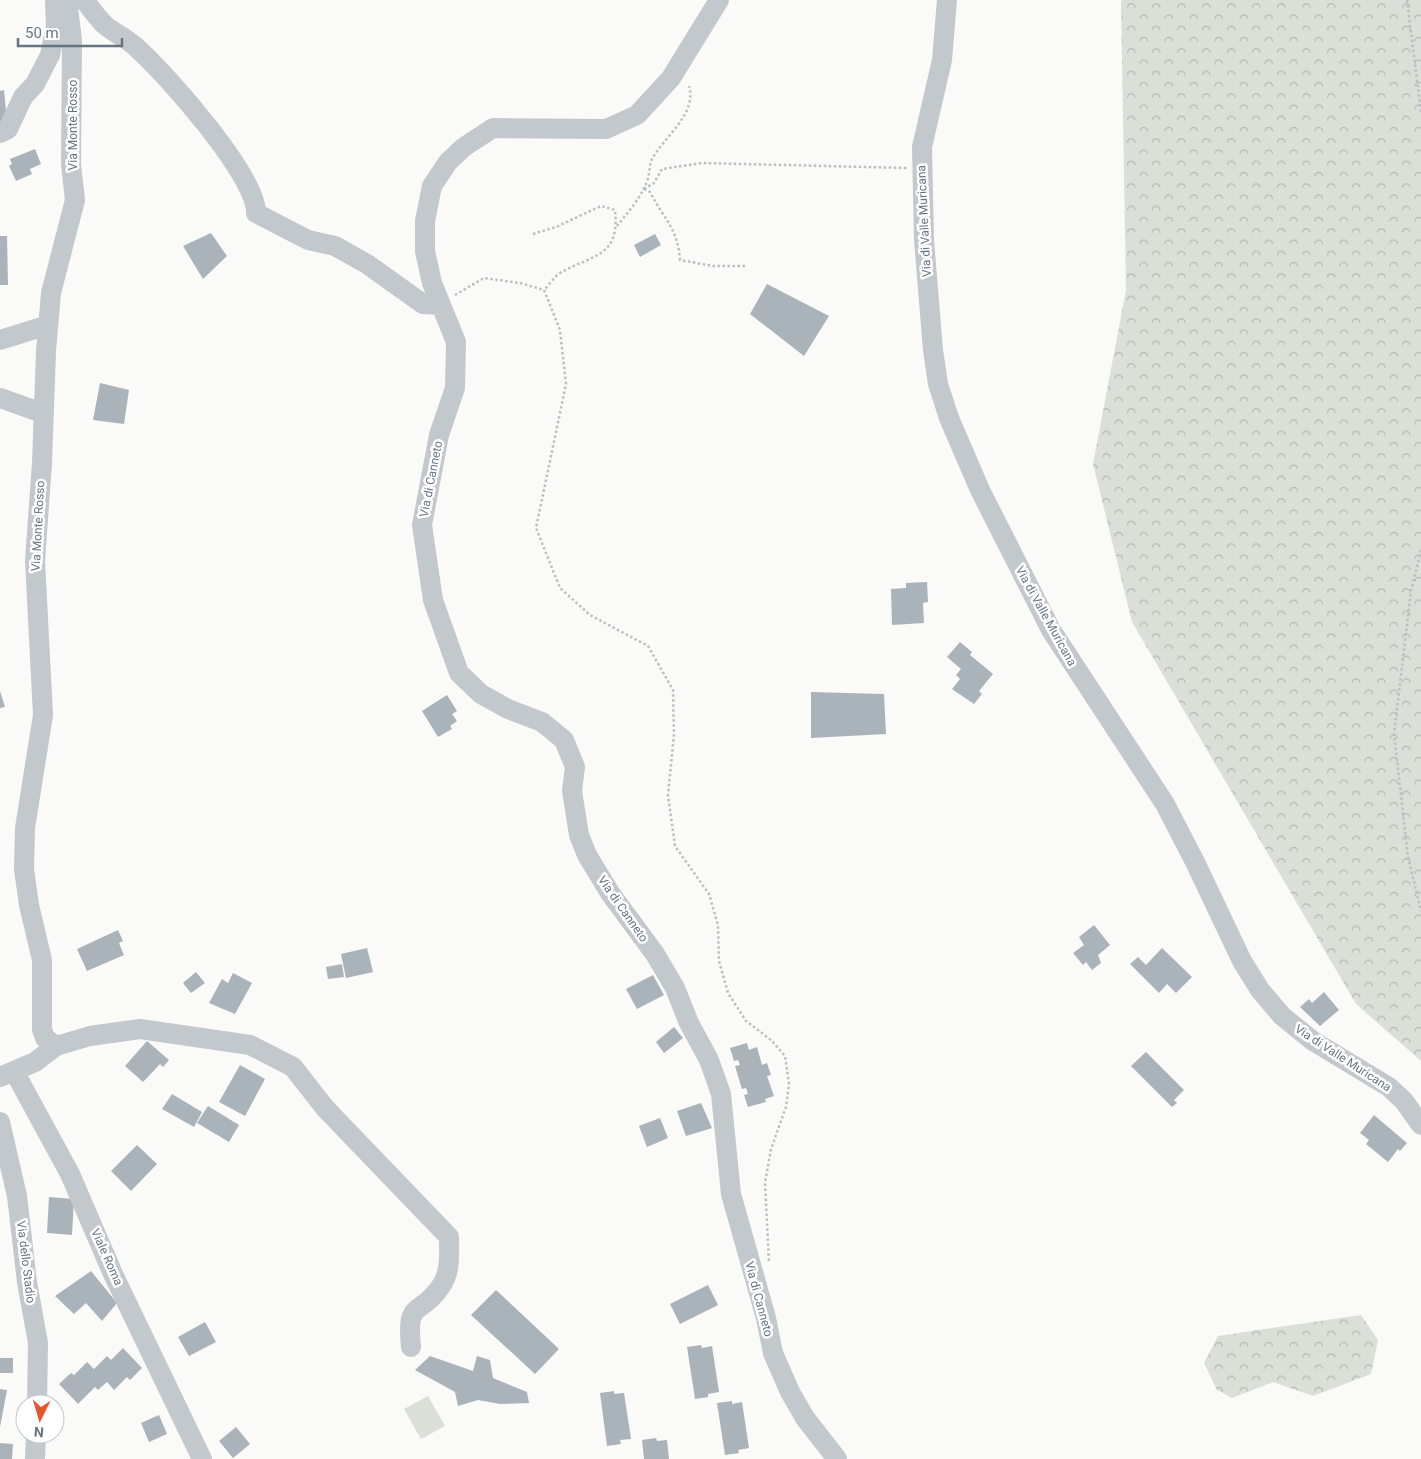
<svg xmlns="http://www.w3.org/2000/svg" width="1421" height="1459" viewBox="0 0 1421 1459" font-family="Roboto,sans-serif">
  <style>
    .forest { fill: url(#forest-crowns) }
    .pitch { fill: #dadfd7 }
    .building { fill: #aab3b9 }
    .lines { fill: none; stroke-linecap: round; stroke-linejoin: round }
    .path { stroke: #bbbfc2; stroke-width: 2.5; stroke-dasharray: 2.5 2.5; stroke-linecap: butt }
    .minor { stroke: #c3c8cc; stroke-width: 20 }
    .labels { text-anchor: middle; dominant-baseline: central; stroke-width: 5; stroke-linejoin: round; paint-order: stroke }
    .street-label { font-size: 12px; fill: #657683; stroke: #fff }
  </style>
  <defs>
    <pattern id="forest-crowns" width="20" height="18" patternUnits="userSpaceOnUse" patternTransform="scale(1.25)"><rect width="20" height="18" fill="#dadfd7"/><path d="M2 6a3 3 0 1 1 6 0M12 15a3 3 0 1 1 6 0" fill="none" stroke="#b4b9b4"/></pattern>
  </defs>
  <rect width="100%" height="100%" fill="#fafaf8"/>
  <path class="forest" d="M1121 0H1421V1061L1356 1004 1132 622 1093 464 1126 290Z
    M1361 1315 1378 1340 1371 1374 1313 1396 1273 1382 1232 1398 1217 1390 1204 1363 1218 1336Z"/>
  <path class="pitch" d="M428 1396 445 1426 421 1439 404 1409Z"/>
  <path class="building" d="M4 90 7 122 0 124V91Z
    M35 149 41 164 30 169 32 174 16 181 9 166 12 164 10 159Z
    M211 233 227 256 203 279 183 246Z
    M655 234 661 245 640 257 634 245Z
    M0 236H7L8 285H0Z
    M767 284 829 316 804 356 750 314Z
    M100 383 129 390 124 424 93 420Z
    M927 582 928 602 923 603 924 623 892 625 891 589 906 588V583Z
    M960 642 972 652 970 655 993 674 979 691 982 694 974 704 952 689 960 679 956 675 961 669 947 657Z
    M0 691 5 707 0 708Z
    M811 692 884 694 886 734 811 738Z
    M447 695 457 711 452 714 457 721 450 726 452 729 438 737 422 711Z
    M1094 925 1110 945 1098 955 1101 963 1092 970 1086 962 1083 965 1073 953 1084 945 1079 937Z
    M118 930 123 941 119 943 124 955 87 971 77 949Z
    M367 948 373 972 346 978 341 954Z
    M1162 948 1192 977 1176 993 1167 984 1159 993 1130 964 1138 957 1146 965Z
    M342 964 344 977 328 979 326 967Z
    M196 972 205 983 191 993 183 983Z
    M233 973 252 983 235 1014 209 1003 222 979 228 983Z
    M653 975 664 995 637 1009 626 989Z
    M1324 992 1339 1010 1320 1026 1300 1007 1309 999 1312 1003Z
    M674 1027 683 1038 664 1053 656 1042Z
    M147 1041 169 1060 163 1067 160 1064 143 1082 125 1066Z
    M747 1043 749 1050 757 1047 762 1065 767 1063 771 1075 767 1076 774 1096 765 1099 766 1102 748 1107 744 1095 748 1094 746 1088 742 1089 735 1066 740 1065 738 1060 734 1061 730 1048Z
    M1146 1052 1184 1090 1174 1100 1177 1103 1172 1107 1131 1066Z
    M240 1065 265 1079 245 1116 219 1102Z
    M172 1094 202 1112 194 1127 162 1109Z
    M701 1103 712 1128 686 1136 677 1111Z
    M208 1106 239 1125 229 1142 197 1123Z
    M1374 1115 1407 1143 1400 1151 1398 1149 1388 1162 1366 1144 1369 1140 1360 1133Z
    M660 1118 668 1138 647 1147 639 1126Z
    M137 1145 157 1164 131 1191 111 1171Z
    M49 1197 74 1199 72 1235 47 1233Z
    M91 1271 117 1303 102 1321 86 1303 74 1314 55 1296Z
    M708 1285 718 1305 680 1324 670 1304Z
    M496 1290 559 1349 535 1374 471 1315Z
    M205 1322 216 1342 189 1356 178 1337Z
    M701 1345 702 1348 712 1346 719 1392 708 1394V1397L695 1399 687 1347Z
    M123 1348 142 1368 130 1380 127 1377 114 1390 107 1382 98 1390 95 1387 78 1404 59 1384 71 1373 74 1375 87 1362 94 1369 107 1356 111 1360Z
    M430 1356 473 1371 477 1356 490 1360 493 1378 527 1392 529 1403 500 1404 478 1400 458 1406 455 1392 415 1370Z
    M0 1358H13V1373H0Z
    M0 1389 7 1390 0 1427Z
    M614 1391V1394L624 1393 631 1439 620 1440 621 1444 607 1446 600 1393Z
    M732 1401V1404L742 1402 749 1448 738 1450 739 1453 725 1455 717 1403Z
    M159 1415 167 1434 149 1442 141 1423Z
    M236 1427 250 1444 233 1458 219 1441Z
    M656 1438 657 1441 667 1440 669 1459H644L642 1440Z
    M0 1443 13 1444 12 1459H0Z"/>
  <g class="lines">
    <path class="path" d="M1407 0 1421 112
      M644 189 654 183 662 169 702 163 907 168
      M644 189 650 192C663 218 678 228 680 260L713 266H746
      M617 226C628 212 641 198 647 181 650 174 649 165 652 159 665 136 697 114 689 86
      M533 234 556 227 601 206 615 210C620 258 593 254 560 273 554 277 549 285 544 290
      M455 295 484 278 520 283 544 290 560 330 566 384 536 528 560 588 590 615 648 646 673 690 674 734 668 795 675 846 709 894 718 925 719 961 728 993 746 1021 771 1040 785 1056 789 1084 786 1107 771 1149 765 1183 769 1263
      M1421 550 1411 591 1394 734 1408 857 1421 911"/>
    <path class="minor" d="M84 0C91 8 98 19 106 26 116 34 128 39 137 48 166 74 257 176 256 213L308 240 335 246 367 264 423 304 441 305
      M719 0 671 78 637 115 606 129 493 128 464 147 448 162 432 186 425 221V251L432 283 456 342 455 388 439 435 422 525 433 600 459 673 481 694 508 709 542 722 564 740 575 767 572 791 579 835 587 855 610 893 655 954 675 988 689 1023 709 1060 721 1094 731 1194 766 1318 773 1353 790 1392 805 1418 837 1459
      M947 0 942 60 922 147 924 240 933 350 938 384 949 418 980 490 1051 630 1165 804 1195 862 1242 961 1260 990 1282 1016 1313 1041 1389 1087 1404 1101 1421 1125
      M0 133 8 129 23 97 35 84 50 55 56 26 55 1
      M0 340 48 325
      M0 398 42 413
      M56 1046 45 1038 42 1029V960L29 905 24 869 25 828 43 715 35 561 42 463 46 351 51 293 75 200 71 165 72 40 67 0
      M14 1071 35 1062 56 1046 90 1036 140 1029 250 1045 293 1067 325 1108 449 1237C449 1253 451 1272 441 1286 420 1318 406 1297 411 1347
      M0 1077 14 1071 70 1174 113 1274 202 1459
      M0 1122 17 1196 27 1282 38 1343 37 1404
      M35 1459 36 1434"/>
  </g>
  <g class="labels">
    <g class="street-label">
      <text transform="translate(73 125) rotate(-90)">Via Monte Rosso</text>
      <text transform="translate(924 221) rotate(-93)">Via di Valle Muricana</text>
      <text transform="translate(431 479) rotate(-79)">Via di Canneto</text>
      <text transform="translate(38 526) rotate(-87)">Via Monte Rosso</text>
      <text transform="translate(1046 616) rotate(61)">Via di Valle Muricana</text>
      <text transform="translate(623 909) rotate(55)">Via di Canneto</text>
      <text transform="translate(1343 1058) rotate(33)">Via di Valle Muricana</text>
      <text transform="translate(107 1257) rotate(66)">Viale Roma</text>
      <text transform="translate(26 1262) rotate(83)">Via dello Stadio</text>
      <text transform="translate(759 1299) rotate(75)">Via di Canneto</text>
    </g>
  </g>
  <g transform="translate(40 1419) rotate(185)"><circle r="24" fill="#ffffff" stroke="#c1c8cd"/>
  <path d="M0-4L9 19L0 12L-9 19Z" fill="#e4572e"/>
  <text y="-8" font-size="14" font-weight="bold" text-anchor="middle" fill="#657683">N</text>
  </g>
  <path d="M18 38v8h104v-8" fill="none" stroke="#657683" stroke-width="2.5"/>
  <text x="25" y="38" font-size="15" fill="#657683" stroke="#ffffff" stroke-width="4" paint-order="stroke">50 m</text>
</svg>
